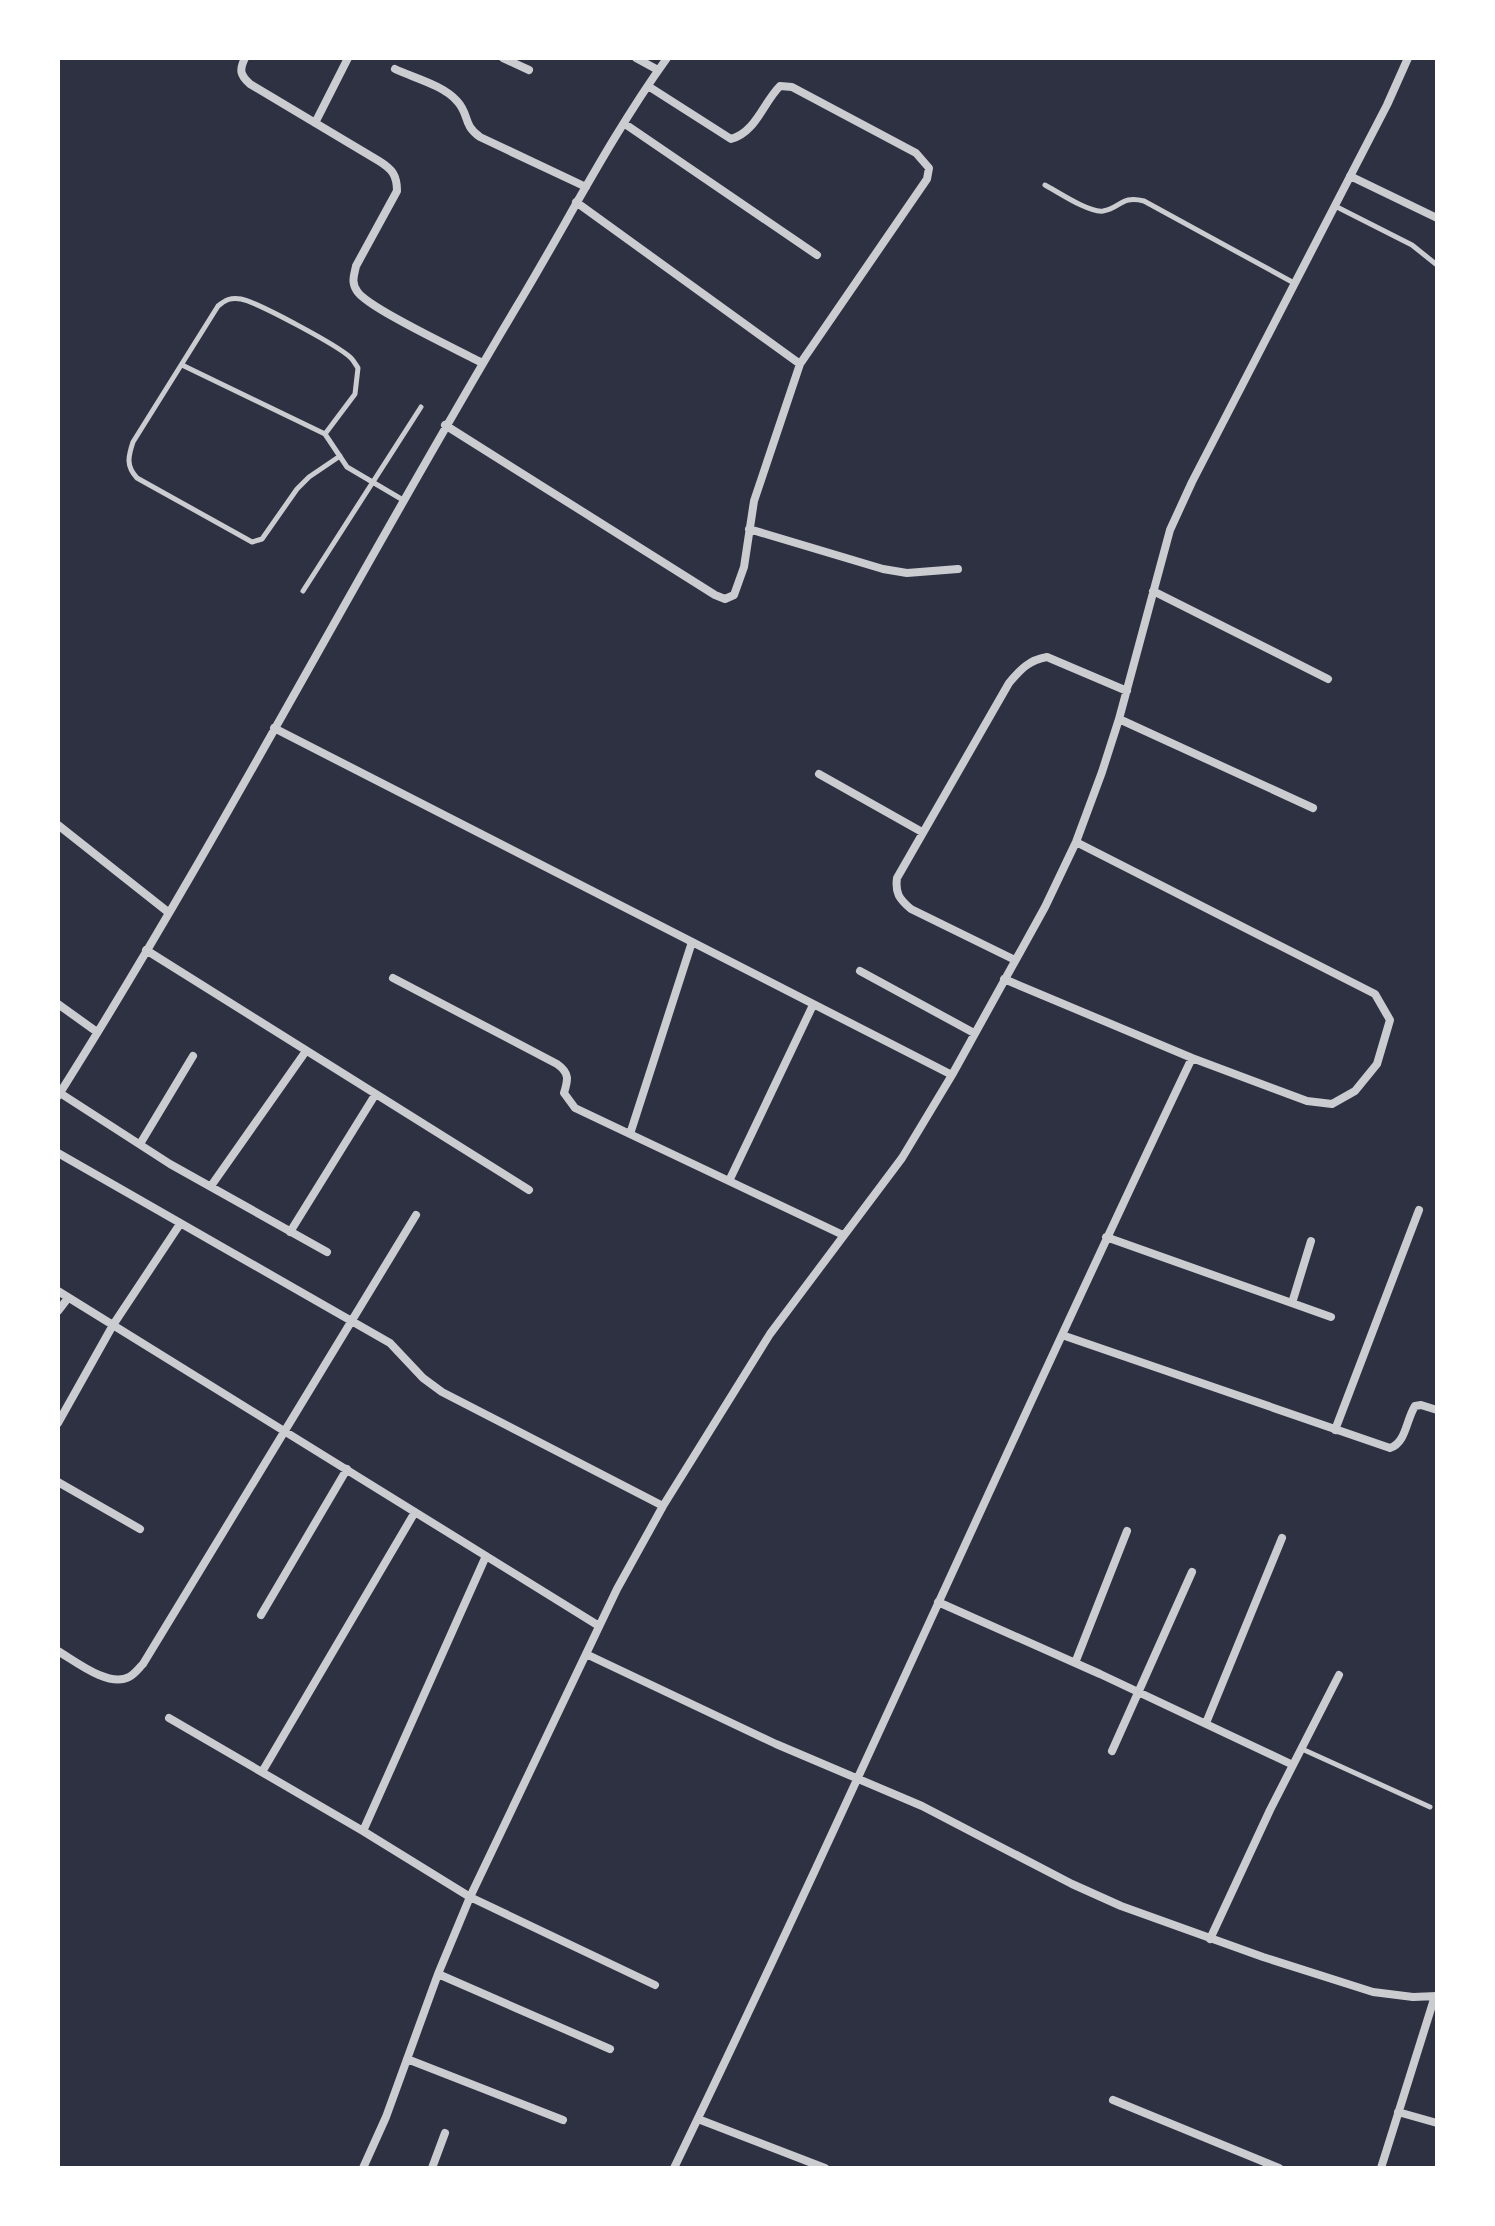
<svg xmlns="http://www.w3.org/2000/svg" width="1495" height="2226" viewBox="0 0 1495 2226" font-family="'PT Sans Narrow',sans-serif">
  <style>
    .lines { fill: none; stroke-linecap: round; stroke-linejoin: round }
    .service { stroke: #caccd0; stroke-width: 5 }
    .minor { stroke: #caccd0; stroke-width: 8 }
  </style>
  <rect width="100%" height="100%" fill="#2d3142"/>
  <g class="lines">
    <path class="service" d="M1045 185C1058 192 1089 213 1103 211 1121 208 1121 195 1144 201L1294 283
      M1335 206 1412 245 1437 265
      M182 365 325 434 347 467 403 500
      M325 434 355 394 358 368C356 365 354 361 351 358 339 346 257 302 241 299 231 297 225 300 218 306L133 442C128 457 126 466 137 478L252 542 262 539 297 489 309 477 340 456
      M303 591 421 407
      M1302 1749 1430 1807"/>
    <path class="minor" d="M245 58C239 70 240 75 250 84L379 161C392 169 397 175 397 191L356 266C354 276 351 282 357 291 366 307 460 351 482 363
      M503 58 529 70
      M636 58 658 70
      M395 69C414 78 443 85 457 101 470 115 462 124 480 137L586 187
      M315 123 348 58
      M625 124 817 255
      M1350 176 1437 218
      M576 202 800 364
      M445 425 715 595 725 599 734 595 744 567 754 501 800 364 927 179 929 168 916 153 792 87 780 86C763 103 756 132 731 139L648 86
      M749 529 883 569 907 573 958 569
      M1153 591 1328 679
      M1119 719 1313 808
      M274 728 952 1075
      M819 774 922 832
      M58 825 168 912
      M146 950 529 1190
      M1015 960 911 909C899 899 895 893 897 878L1009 683C1021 669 1029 660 1047 657L1127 691
      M860 971 974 1033
      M393 978 557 1064C570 1073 568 1080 564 1093L575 1108 843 1235
      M1004 979 1192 1058 1307 1101 1332 1104 1355 1091 1377 1064 1390 1020 1375 994 1076 842
      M58 1004 97 1032
      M60 1093 170 1164 327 1252
      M58 1096C223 835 364 560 523 296 570 217 613 133 667 58
      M630 1134 692 942
      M140 1144 193 1056
      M58 1153 390 1343 423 1378 442 1392 663 1506
      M729 1181 813 1005
      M211 1186 306 1051
      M290 1232 375 1095
      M1106 1237 1331 1317
      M58 1291 599 1626
      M1292 1303 1311 1241
      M58 1311 68 1298
      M1062 1335 1390 1448C1406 1443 1406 1420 1415 1406L1421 1405 1437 1410
      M58 1423 113 1325 180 1224
      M1335 1430 1419 1210
      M58 1482 140 1529
      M938 1602 1100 1674 1293 1765
      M261 1615 347 1469
      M58 1651C75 1661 109 1688 129 1677 135 1674 139 1668 143 1664L416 1215
      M586 1654 776 1744 922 1806 1072 1884 1121 1906 1263 1957 1373 1992 1413 1997 1437 1996
      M1075 1663 1127 1531
      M169 1718 363 1831 470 1897 655 1985
      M1206 1723 1282 1538
      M1112 1751 1192 1572
      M262 1772 415 1512
      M363 1831 486 1556
      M1210 1939 1270 1810 1339 1675
      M438 1974 610 2049
      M407 2059 563 2120
      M1113 2100 1279 2168
      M1398 2112 1437 2123
      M698 2119 825 2168
      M363 2168 386 2117 438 1974 470 1897 617 1589 663 1506 770 1334 902 1158 952 1075 1045 907 1076 842 1102 772 1119 719 1170 530 1192 482 1387 105 1408 58
      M432 2168 445 2133
      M674 2168C852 1800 1016 1426 1192 1058
      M1381 2168 1435 1996"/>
  </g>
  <rect width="1495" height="2226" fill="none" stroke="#ffffff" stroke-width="120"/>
</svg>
